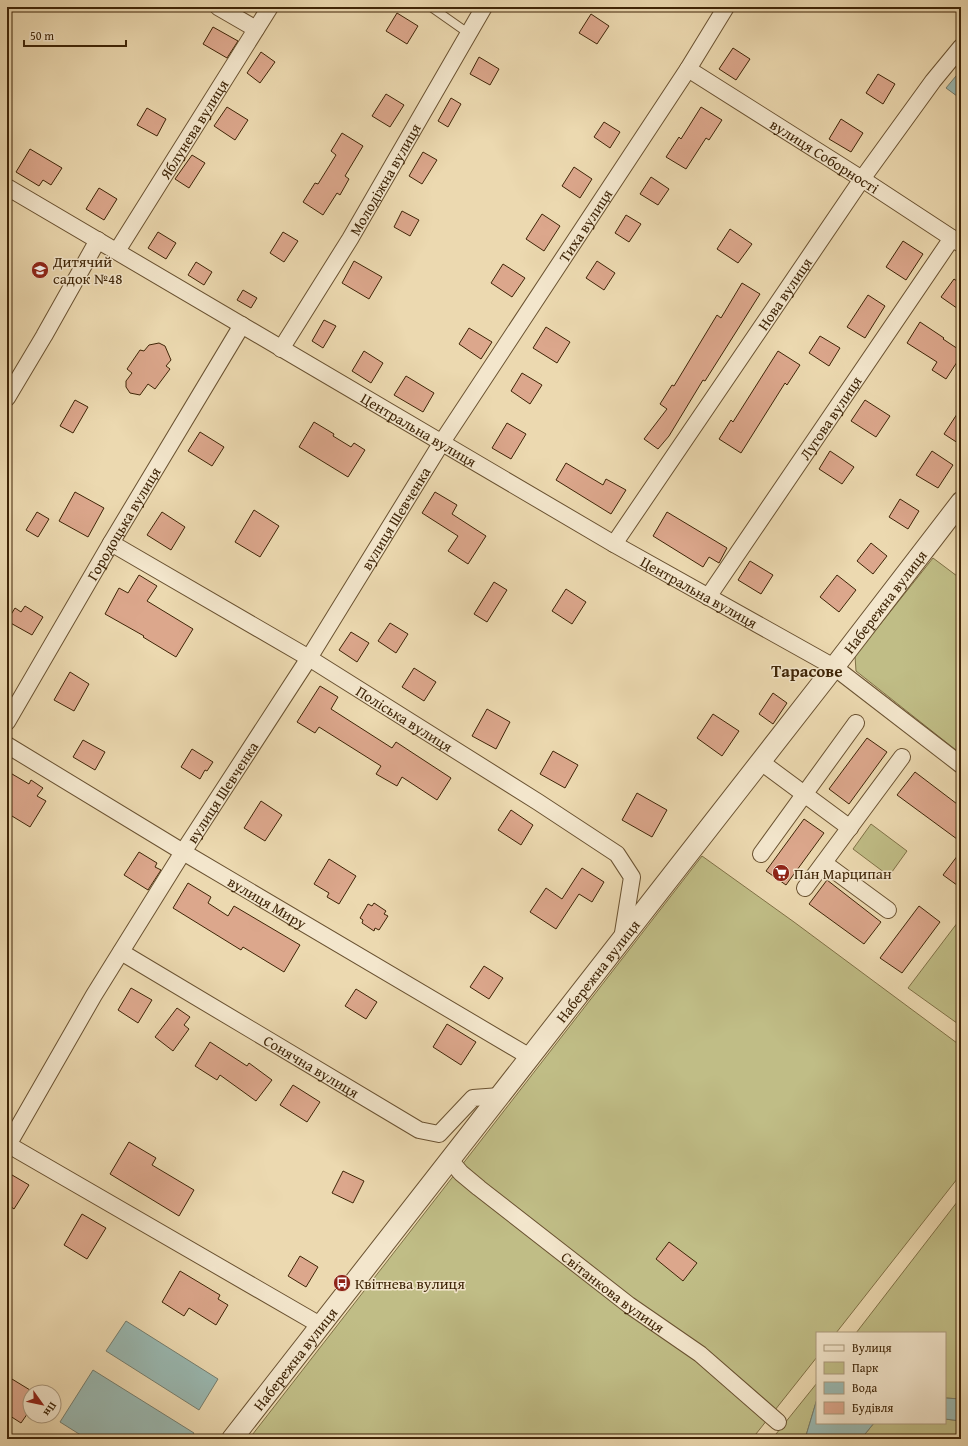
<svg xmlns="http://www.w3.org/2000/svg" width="968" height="1446" viewBox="0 0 968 1446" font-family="'Gentium Book Plus',serif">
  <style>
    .green { fill: #c0bd86; stroke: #807146 }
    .water { fill: #9ab9b2; stroke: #767e6e }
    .building { fill: #dca78c; stroke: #3f2507 }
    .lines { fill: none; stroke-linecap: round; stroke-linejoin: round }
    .service-casing { stroke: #6a5231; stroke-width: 10 }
    .minor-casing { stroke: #6a5231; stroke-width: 18 }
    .tertiary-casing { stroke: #6a5231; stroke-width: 22 }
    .service { stroke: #f3e6cc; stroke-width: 8 }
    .minor { stroke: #f3e6cc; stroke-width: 16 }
    .tertiary { stroke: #f3e6cc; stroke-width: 20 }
    .labels { text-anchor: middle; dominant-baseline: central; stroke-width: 3; stroke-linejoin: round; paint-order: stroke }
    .street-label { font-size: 15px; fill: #3f2507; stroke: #f3e6cc }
    .poi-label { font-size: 15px; fill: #3f2507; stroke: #f3e6cc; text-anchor: start }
    .quarter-label { font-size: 17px; font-weight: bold; fill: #3f2507; stroke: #f3e6cc }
  </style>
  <rect width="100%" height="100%" fill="#ecd9b0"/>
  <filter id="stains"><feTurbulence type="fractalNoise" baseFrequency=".005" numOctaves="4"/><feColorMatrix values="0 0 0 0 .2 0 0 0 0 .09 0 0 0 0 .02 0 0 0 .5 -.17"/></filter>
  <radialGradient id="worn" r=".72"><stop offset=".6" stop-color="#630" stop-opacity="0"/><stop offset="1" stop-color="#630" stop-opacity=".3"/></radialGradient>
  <path class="green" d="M933 558 961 579V754L856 671 855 656Z
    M871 824 907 851 889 876 853 849Z
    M702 856 794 922 961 1046V1174L836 1333H817V1357L752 1439H249Z
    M961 918V1026L908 988Z
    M961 1197V1399L945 1398V1333H856Z
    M817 1383V1399L805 1439H772Z
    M945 1419 961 1421V1439H861L874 1423H945Z"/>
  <path class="water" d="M961 70V99L946 88Z
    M126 1321 218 1379 199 1410 106 1351Z
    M93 1370 194 1433 190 1439H87L60 1422Z
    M945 1398 961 1399V1421L945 1419Z
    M817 1399V1423H874L861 1439H805Z"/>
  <path class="building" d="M397 13 418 26 407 44 386 31Z
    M591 14 609 26 597 44 579 33Z
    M213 27 238 41 227 58 203 44Z
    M733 48 750 59 736 80 719 69Z
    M261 52 275 62 260 83 247 73Z
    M479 57 499 69 490 85 470 74Z
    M878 74 895 84 883 104 866 93Z
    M386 94 404 105 390 127 372 116Z
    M451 98 461 104 448 127 438 121Z
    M227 107 248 120 235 140 214 126Z
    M701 107 722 120 709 140 706 138 686 169 666 157 679 137 681 139Z
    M147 108 166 119 157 136 137 125Z
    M841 119 863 133 851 152 829 139Z
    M604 122 620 132 610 148 594 137Z
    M342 133 363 146 345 176 349 179 340 195 337 193 323 215 303 202 315 183 318 184 336 155 331 151Z
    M30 149 62 168 51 185 43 180 39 186 16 172Z
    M423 152 437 160 422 184 409 176Z
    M192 155 205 163 189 188 175 179Z
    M574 167 592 179 580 198 562 186Z
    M651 177 669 189 658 205 640 194Z
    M99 188 117 199 104 220 86 209Z
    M402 211 419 220 410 236 394 227Z
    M542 214 560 226 544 251 526 239Z
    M626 215 641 224 629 242 615 233Z
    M730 229 752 244 738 263 717 249Z
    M158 232 176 243 166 259 148 248Z
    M283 232 298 241 284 262 270 253Z
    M903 241 923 254 906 280 886 267Z
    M354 261 382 277 369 299 342 283Z
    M597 261 615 273 604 290 586 278Z
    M196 262 212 272 204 285 188 275Z
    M503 264 525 278 512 297 491 283Z
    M954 279 961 284V311L941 297Z
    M742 283 760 294 705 381 703 380 669 436 658 449 644 439 667 409 660 404 672 385 674 386 717 315 721 318Z
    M243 290 257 298 251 308 237 300Z
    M868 295 885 306 865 338 847 327Z
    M324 320 336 326 323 348 312 341Z
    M920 322 944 338 943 339 961 351V356L946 379 932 370 937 362 907 343Z
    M546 327 570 342 557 363 533 348Z
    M469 328 492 342 481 359 459 344Z
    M820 336 840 348 829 366 809 353Z
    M159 343 165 346 171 360 166 366 170 369 155 389 148 384 140 395 130 393 126 387V381L132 373 127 369 140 350 144 351 149 345Z
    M364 351 383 363 371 383 352 371Z
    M778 351 800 365 787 385 785 383 741 453 719 439 731 420 733 422Z
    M522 373 542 385 530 404 511 391Z
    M406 376 434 393 423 412 394 395Z
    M75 400 88 407 73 433 60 426Z
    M865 400 890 416 876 437 851 421Z
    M961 408V445L944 434Z
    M314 422 334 434 333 436 351 447 354 443 365 450 348 477 299 447Z
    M507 423 526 434 511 459 492 448Z
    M200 432 224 447 212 466 188 451Z
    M830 451 854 467 842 484 819 469Z
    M932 451 953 465 938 488 916 475Z
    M566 463 603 485 606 479 626 490 611 514 556 480Z
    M75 492 104 508 88 537 59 521Z
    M435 492 457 505 452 514 486 536 468 564 448 551 458 536 422 513Z
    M900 499 919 511 908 529 889 517Z
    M254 510 279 526 260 557 235 542Z
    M37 512 49 519 38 537 26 530Z
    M162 512 185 527 171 550 147 535Z
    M667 512 727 548 719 563 709 557 703 567 653 536Z
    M871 543 887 556 873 574 857 561Z
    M750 561 773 575 761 594 738 580Z
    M139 575 157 586 147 601 193 629 176 657 143 637 144 636 105 614 119 588 128 593Z
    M837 575 856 590 839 612 820 597Z
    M494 582 507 590 487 622 474 614Z
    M566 589 586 602 572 624 552 611Z
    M25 606 43 617 32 635 7 621 15 608 21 612Z
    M390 623 408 634 396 653 378 641Z
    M351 632 369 643 357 662 339 650Z
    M414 668 436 682 424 701 402 687Z
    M70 672 89 684 74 711 54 700Z
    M320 686 338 697 331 709 392 748 396 742 451 778 437 800 402 777 397 786 376 774 381 766 319 727 315 733 297 722Z
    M773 693 787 703 773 724 759 714Z
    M487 709 510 722 496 749 472 736Z
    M713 714 739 731 722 756 697 738Z
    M867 738 887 752 849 804 829 789Z
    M83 740 105 752 95 770 73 757Z
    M192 749 213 762 207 771 205 770 200 779 181 767Z
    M553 751 578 765 565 788 540 774Z
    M7 771 29 784 31 780 43 788 37 796 46 801 30 827 7 813Z
    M915 772 961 807V842L897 795Z
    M637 793 667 810 652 837 622 820Z
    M261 801 282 815 265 841 244 828Z
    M511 810 533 825 521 845 498 830Z
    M804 819 824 833 786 885 766 871Z
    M961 851V888L943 875Z
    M139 852 157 863 155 867 161 870 148 890 124 875Z
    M329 859 356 876 339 904 327 897 329 893 314 884Z
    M582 868 604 882 592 902 579 894 556 929 530 912 546 888 562 899Z
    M827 880 881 922 864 944 809 904Z
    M188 883 211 897 208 903 228 916 234 906 300 945 284 972 243 947 241 950 173 908Z
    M374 903 386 911 384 914 388 916 379 930 375 928 374 931 362 923 363 920 360 918 368 904 372 906Z
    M919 906 940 922 902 973 880 958Z
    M484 966 503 978 489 999 470 987Z
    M131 988 152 1000 138 1023 118 1010Z
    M356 989 377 1002 366 1019 345 1006Z
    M177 1008 190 1017 184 1025 189 1029 173 1051 155 1037Z
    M447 1024 476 1042 461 1065 433 1047Z
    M210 1042 247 1066 249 1063 272 1080 256 1101 220 1075 217 1080 195 1066Z
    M293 1085 320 1102 307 1122 280 1105Z
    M129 1142 156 1158 152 1165 194 1190 179 1216 110 1174Z
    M343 1171 364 1181 353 1203 332 1193Z
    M7 1172 29 1185 14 1209 7 1204Z
    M82 1214 106 1228 87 1259 64 1245Z
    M669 1242 697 1263 683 1281 656 1259Z
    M300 1256 318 1267 306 1287 288 1276Z
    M180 1271 220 1295 218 1299 228 1305 216 1325 189 1308 184 1316 162 1302Z
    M7 1376 30 1390V1410L21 1423 7 1414Z"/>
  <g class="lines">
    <defs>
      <path id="service" d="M431 7 468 33"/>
      <g id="minor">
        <path d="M218 7 256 29"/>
        <path id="s1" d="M688 69 862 179 961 244"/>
        <path id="s2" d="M7 187 614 544 834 667 961 765"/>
        <path id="s3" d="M117 251 270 7"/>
        <path id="s4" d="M281 349 350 239 484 7"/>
        <path d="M7 398 44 336 98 240"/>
        <path id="s5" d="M111 543 309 658 538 802 617 854 632 877 622 939"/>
        <path id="s6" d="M614 544 862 179 933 81 961 47"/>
        <path id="s7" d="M708 597 952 238"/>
        <path id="s8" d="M7 722 111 543 242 325"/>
        <path id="s9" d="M7 745 183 852 530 1057"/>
        <path d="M761 762 850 828"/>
        <path d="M761 854 856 723"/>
        <path d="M824 863 888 910"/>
        <path d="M805 888 902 757"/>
        <path id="s10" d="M121 952 419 1130 439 1134 473 1098 500 1096"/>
        <path d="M7 1144 320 1325"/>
        <path id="s11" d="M8 1145 94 995 183 852 309 658 442 442 688 69 726 7"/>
        <path id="s12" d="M450 1160 461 1173 479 1188 629 1305 700 1354 778 1422"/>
      </g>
      <g id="tertiary">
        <path id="s13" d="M232 1439 825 679 961 502"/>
      </g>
    </defs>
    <use href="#service" class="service-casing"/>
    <use href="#minor" class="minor-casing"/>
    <use href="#tertiary" class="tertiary-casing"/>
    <use href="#service" class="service"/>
    <use href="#minor" class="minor"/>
    <use href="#tertiary" class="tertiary"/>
  </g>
  <defs>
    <symbol id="school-disc" viewBox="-11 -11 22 22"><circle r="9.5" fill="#8f2418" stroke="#f3e6cc"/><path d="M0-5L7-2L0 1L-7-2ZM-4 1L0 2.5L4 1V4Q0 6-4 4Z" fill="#fff"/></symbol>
    <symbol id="supermarket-disc" viewBox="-11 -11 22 22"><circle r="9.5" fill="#8f2418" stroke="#f3e6cc"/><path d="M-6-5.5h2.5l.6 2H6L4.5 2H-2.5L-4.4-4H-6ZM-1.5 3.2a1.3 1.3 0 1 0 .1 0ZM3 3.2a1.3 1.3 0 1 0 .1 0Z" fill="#fff"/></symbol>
    <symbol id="bus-disc" viewBox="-11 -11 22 22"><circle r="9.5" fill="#8f2418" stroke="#f3e6cc"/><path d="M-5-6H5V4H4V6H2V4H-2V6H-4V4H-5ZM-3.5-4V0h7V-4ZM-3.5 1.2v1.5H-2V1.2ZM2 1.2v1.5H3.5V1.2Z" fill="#fff"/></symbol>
  </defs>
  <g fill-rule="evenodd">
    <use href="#school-disc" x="30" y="260" width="20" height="20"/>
    <use href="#supermarket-disc" x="771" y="863" width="20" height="20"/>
    <use href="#bus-disc" x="332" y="1273" width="20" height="20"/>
  </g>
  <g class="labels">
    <g class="street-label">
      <text stroke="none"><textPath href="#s3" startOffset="144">Яблунева вулиця</textPath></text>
      <text stroke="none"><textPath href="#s1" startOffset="162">вулиця Соборності</textPath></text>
      <text stroke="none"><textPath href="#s4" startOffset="199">Молодіжна вулиця</textPath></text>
      <text stroke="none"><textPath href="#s11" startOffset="1086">Тиха вулиця</textPath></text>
      <text stroke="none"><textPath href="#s6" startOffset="303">Нова вулиця</textPath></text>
      <text stroke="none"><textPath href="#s7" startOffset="217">Лугова вулиця</textPath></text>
      <text stroke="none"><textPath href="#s2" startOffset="478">Центральна вулиця</textPath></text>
      <text stroke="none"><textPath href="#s11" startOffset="737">вулиця Шевченка</textPath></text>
      <text stroke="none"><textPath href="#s8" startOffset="230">Городоцька вулиця</textPath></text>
      <text stroke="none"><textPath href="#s2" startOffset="802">Центральна вулиця</textPath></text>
      <text stroke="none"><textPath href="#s13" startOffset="1062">Набережна вулиця</textPath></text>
      <text stroke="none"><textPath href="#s5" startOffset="342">Поліська вулиця</textPath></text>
      <text stroke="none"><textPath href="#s11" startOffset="413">вулиця Шевченка</textPath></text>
      <text stroke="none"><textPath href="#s9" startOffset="304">вулиця Миру</textPath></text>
      <text stroke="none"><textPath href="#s13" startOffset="594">Набережна вулиця</textPath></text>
      <text stroke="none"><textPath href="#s10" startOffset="222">Сонячна вулиця</textPath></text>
      <text stroke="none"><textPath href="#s12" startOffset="210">Світанкова вулиця</textPath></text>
      <text stroke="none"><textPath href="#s13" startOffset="102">Набережна вулиця</textPath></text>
    </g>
    <g class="poi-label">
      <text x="53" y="261">Дитячий<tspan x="53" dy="17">садок №48</tspan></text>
      <text x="794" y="873">Пан Марципан</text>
      <text x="355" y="1283">Квітнева вулиця</text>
    </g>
    <g class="quarter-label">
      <text x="807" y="670">Тарасове</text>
    </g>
  </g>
  <rect width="968" height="1446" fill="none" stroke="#ecd9b0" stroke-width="24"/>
  <rect x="8" y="8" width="952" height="1430" fill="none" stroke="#3f2507" stroke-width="2"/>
  <rect x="12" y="12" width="944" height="1422" fill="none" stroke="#3f2507"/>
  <rect x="816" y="1332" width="130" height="92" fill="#f3e6cc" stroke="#ab997d"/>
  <rect x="824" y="1345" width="20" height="6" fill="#f3e6cc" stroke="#ab997d"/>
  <text x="852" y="1352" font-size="12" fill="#3f2507">Вулиця</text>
  <rect x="824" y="1362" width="20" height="12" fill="#c0bd86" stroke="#ab997d"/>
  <text x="852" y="1372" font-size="12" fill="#3f2507">Парк</text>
  <rect x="824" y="1382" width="20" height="12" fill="#9ab9b2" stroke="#ab997d"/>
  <text x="852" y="1392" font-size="12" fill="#3f2507">Вода</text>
  <rect x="824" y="1402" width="20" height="12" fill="#dca78c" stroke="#ab997d"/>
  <text x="852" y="1412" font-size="12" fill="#3f2507">Будівля</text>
  <g transform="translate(42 1404) rotate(123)"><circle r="19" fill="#f3e6cc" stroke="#ab997d"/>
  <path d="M0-3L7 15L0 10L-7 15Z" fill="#8f2418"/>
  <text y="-6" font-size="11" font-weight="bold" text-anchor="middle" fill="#3f2507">Пн</text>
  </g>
  <path d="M24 40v6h102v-6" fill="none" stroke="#3f2507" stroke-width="2"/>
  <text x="30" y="40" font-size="12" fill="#3f2507" stroke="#f3e6cc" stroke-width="3" paint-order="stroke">50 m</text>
  <rect width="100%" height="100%" filter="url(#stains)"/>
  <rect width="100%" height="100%" fill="url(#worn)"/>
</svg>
